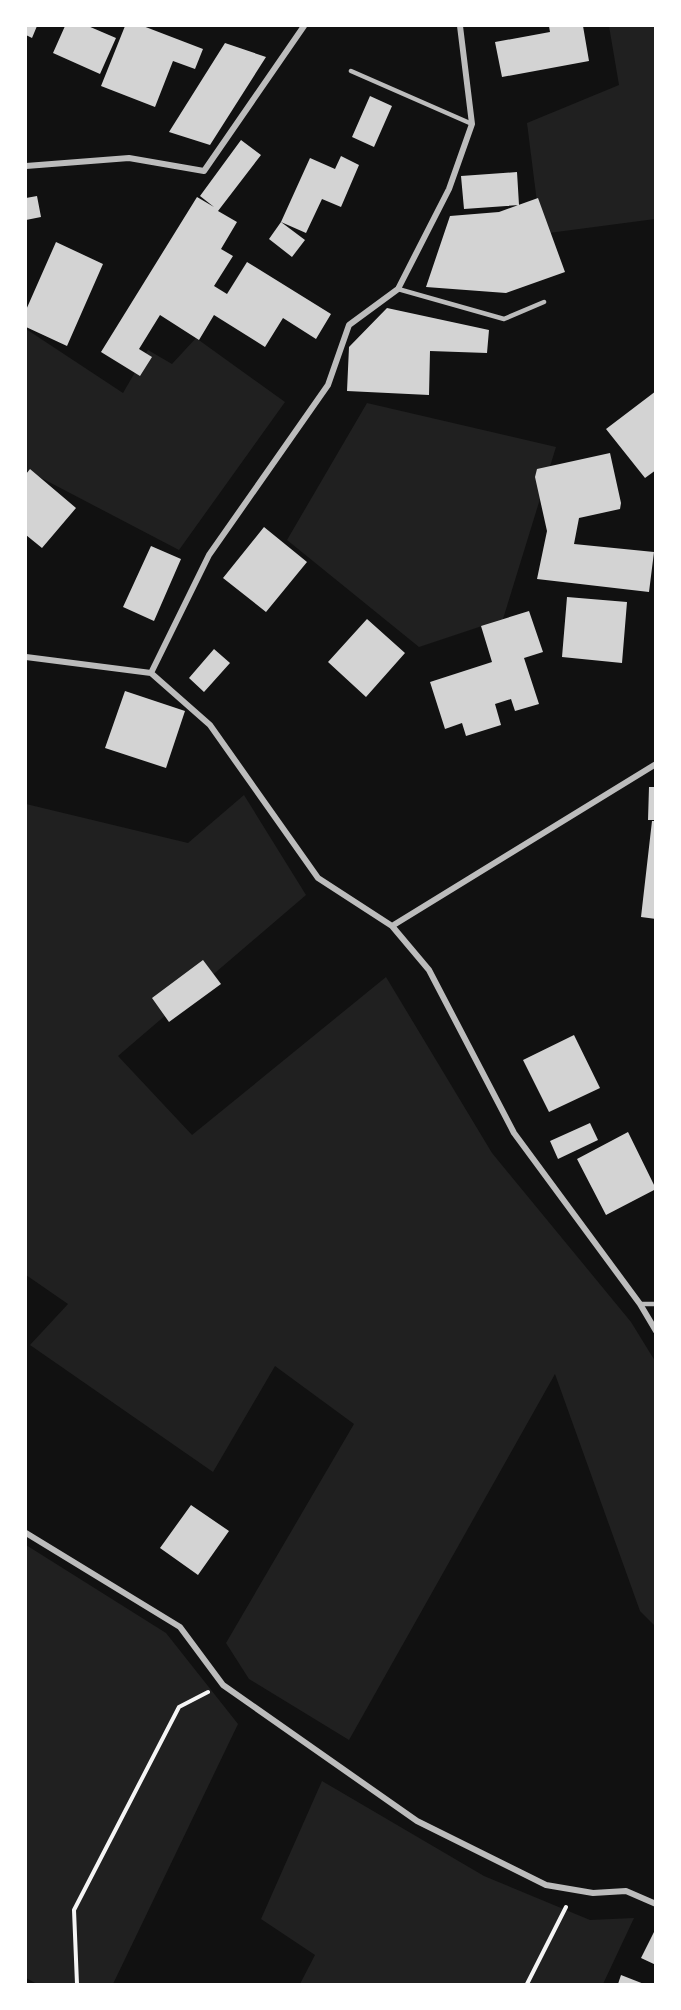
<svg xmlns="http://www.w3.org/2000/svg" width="681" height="2010" viewBox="0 0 681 2010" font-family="'Exo 2',sans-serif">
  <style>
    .green { fill: #202020 }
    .building { fill: #d3d3d3 }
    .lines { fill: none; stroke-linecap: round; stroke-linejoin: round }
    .path { stroke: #f5f5f5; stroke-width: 4 }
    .service { stroke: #bcbcbc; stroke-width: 4.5 }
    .minor { stroke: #bcbcbc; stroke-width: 6 }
  </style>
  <rect width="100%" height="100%" fill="#111"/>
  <path class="green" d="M609 26H655V219L541 234 527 123 619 85Z
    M26 329 123 393 148 350 172 364 196 338 285 402 179 550 26 470Z
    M367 403 556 447 503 619 419 647 287 540Z
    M244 795 306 895 118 1056 192 1135 386 977 492 1153 631 1322 655 1361V1626L640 1611 555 1374 349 1740 249 1679 226 1643 354 1424 275 1366 213 1472 30 1345 68 1304 26 1275V804L188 843Z
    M26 1545 166 1633 238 1724 113 1984H37L26 1978Z
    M322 1781 484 1876 590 1920 634 1918 603 1984H300L315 1955 261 1919Z"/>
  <path class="building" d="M26 26H37L32 38 26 35Z
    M65 26H88L116 38 100 74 53 53Z
    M125 26H143L203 49 195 69 173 61 155 107 101 86Z
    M549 26H583L589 61 502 77 495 42 550 32Z
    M225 43 266 57 210 145 169 132Z
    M370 96 392 106 374 147 352 137Z
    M241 140 261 155 218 211 237 222 221 249 233 256 214 286 227 294 247 262 331 314 316 339 283 318 265 347 214 315 199 340 160 315 139 349 152 357 140 376 101 352 197 197 214 207 200 196Z
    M341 156 359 165 341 207 322 199 306 233 281 222 305 240 292 257 269 239 281 222 310 158 335 169Z
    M517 172 519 205 464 209 461 176Z
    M37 196 41 217 26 220V198Z
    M538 198 565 272 506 293 426 287 450 216 499 212Z
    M56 242 103 264 67 346 26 327V310Z
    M387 308 489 330 487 353 430 351 429 395 347 391 349 347Z
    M656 391V470L645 478 606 429Z
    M610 453 621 503 620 509 579 518 574 544 654 552 649 592 537 579 547 531 535 477 537 469Z
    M30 469 76 508 42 548 26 535V474Z
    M264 527 307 562 266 612 223 578Z
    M151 546 181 559 154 621 123 607Z
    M567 597 627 602 622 663 562 657Z
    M529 611 543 652 524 658 539 704 515 711 511 699 495 704 501 725 466 736 462 723 445 729 430 682 492 662 481 626Z
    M367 619 405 653 366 697 328 662Z
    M214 649 230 663 204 692 189 678Z
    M125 691 185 711 166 768 105 748Z
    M649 787H656V820H648Z
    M652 821H656V919L641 917Z
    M203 960 221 984 169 1022 152 998Z
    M574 1035 600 1088 549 1112 523 1060Z
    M590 1123 598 1140 558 1159 550 1141Z
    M628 1132 656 1189 606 1215 577 1159Z
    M191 1505 229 1531 198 1575 160 1548Z
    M656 1928V1965L641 1958Z
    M621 1975 644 1984H618Z"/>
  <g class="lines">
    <path class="path" d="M77 1984 74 1910 179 1707 208 1692
      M527 1984 566 1907"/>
    <path class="service" d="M351 71 472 124
      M398 289 504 319 544 302
      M640 1304H656"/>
    <path class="minor" d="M26 166 129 158 204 171 304 26
      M26 657 151 673 210 725 318 878 392 926 429 970 514 1133 640 1304 656 1331
      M151 673 209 555 328 385 349 325 398 289 449 189 472 124 460 26
      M392 926 656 764
      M26 1533 180 1627 223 1685 417 1821 546 1885 593 1893 626 1891 656 1904"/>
  </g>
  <rect width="681" height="2010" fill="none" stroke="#ffffff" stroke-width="54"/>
</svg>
